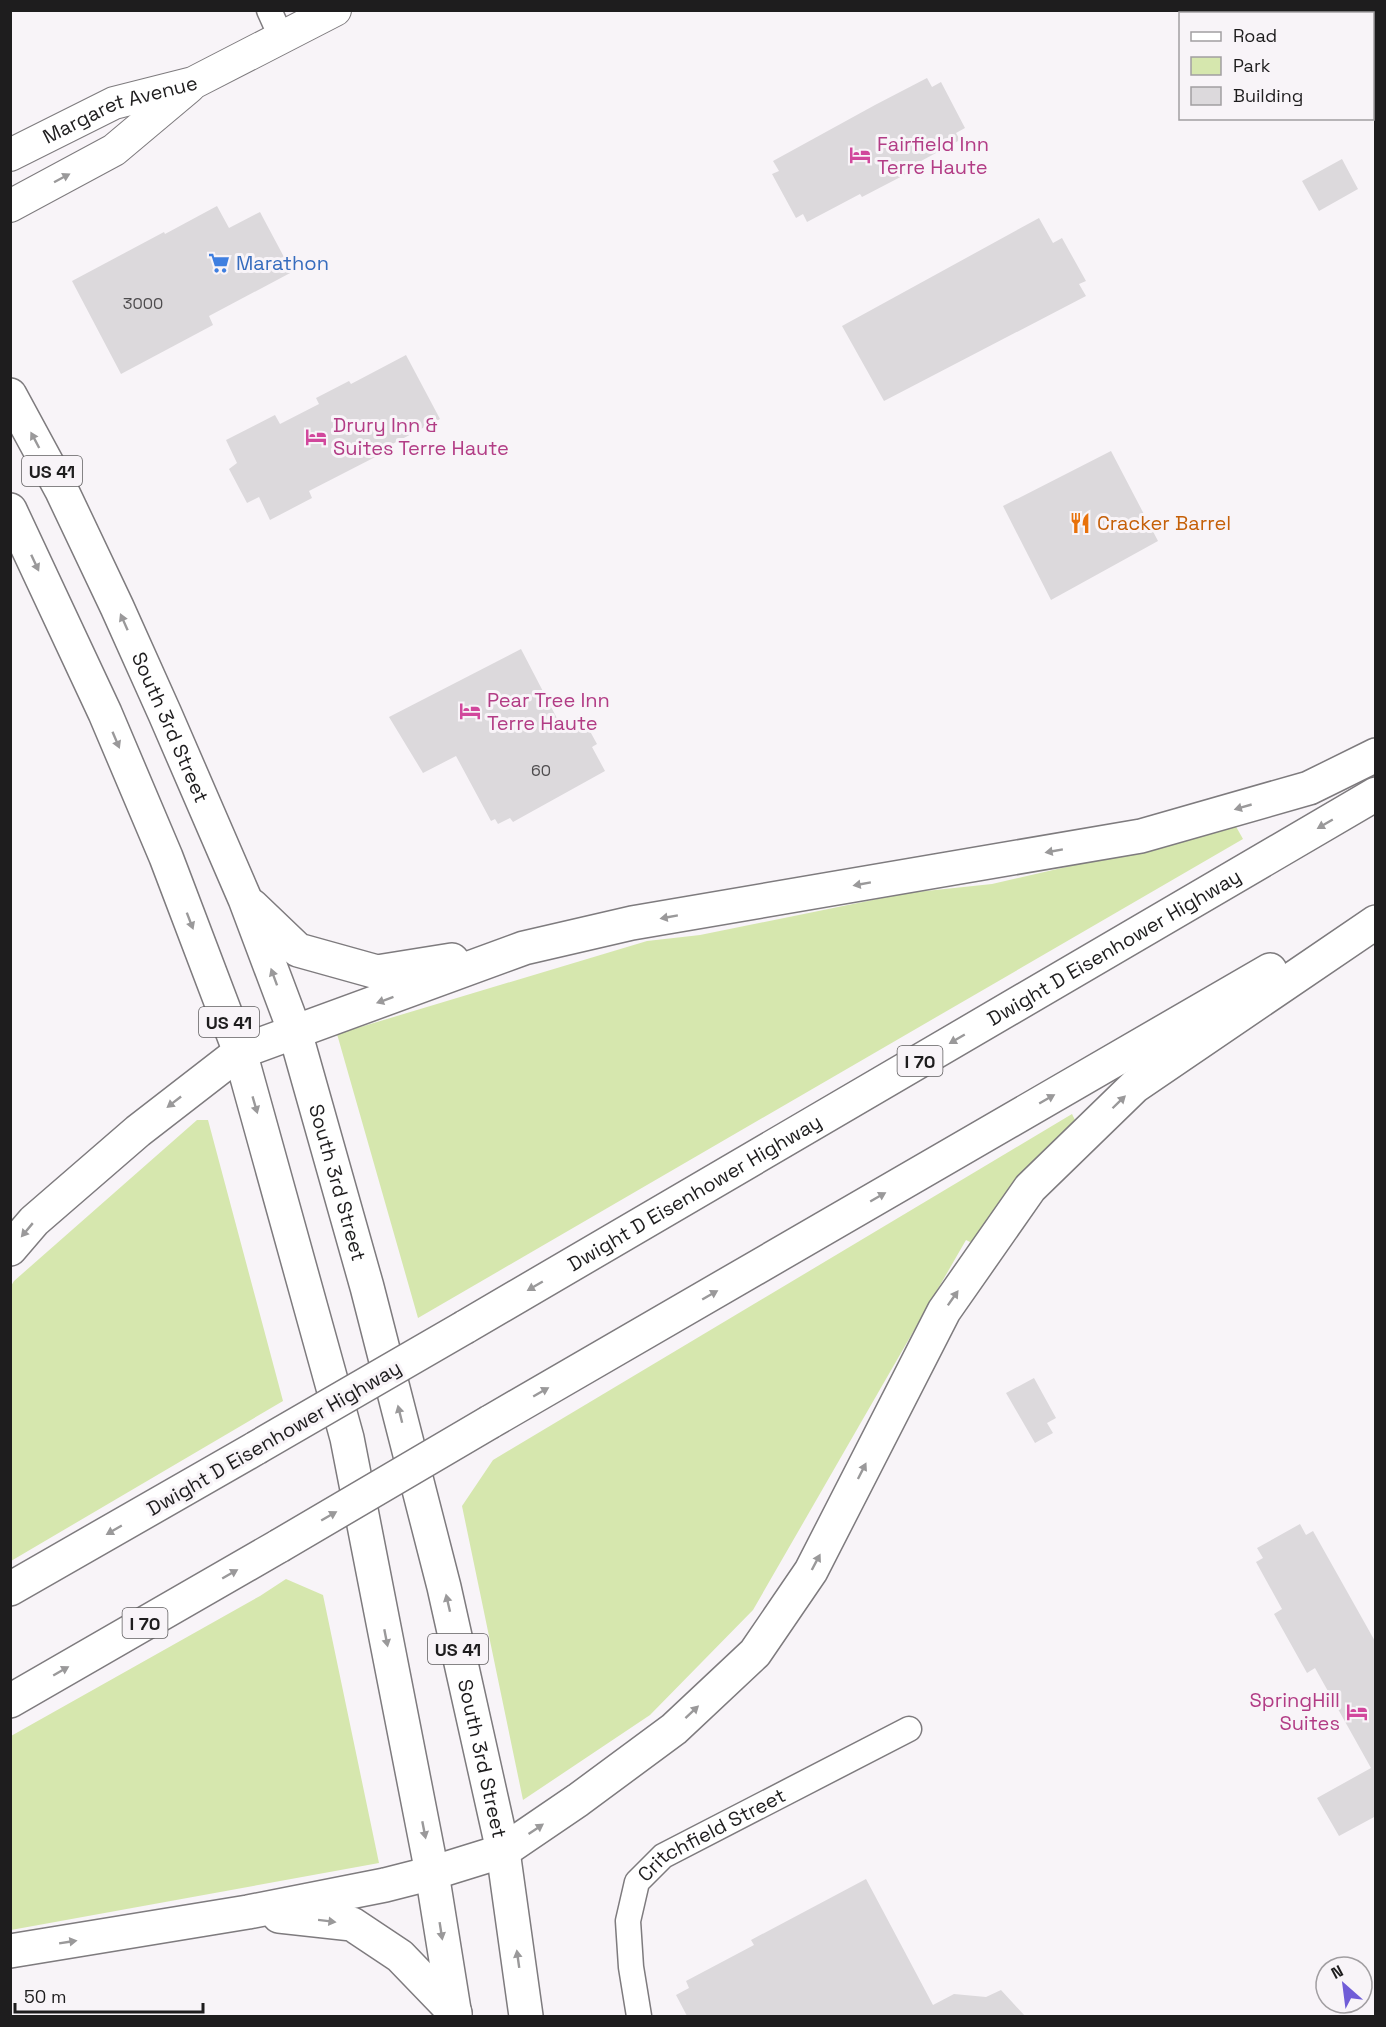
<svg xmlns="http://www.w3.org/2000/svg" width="1386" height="2027" viewBox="0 0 1386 2027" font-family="'Space Grotesk',sans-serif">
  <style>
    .green { fill: #d6e7ae }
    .building { fill: #dcd9dc }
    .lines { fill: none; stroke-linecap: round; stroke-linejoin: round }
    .minor-casing { stroke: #7e7b7e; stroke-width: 27 }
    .major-casing { stroke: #7e7b7e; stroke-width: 34 }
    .highway-casing { stroke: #7e7b7e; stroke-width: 36 }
    .minor { stroke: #fff; stroke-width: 24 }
    .major { stroke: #fff; stroke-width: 32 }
    .highway { stroke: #fff; stroke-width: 33 }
    .highway-bridge-casing { stroke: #7e7b7e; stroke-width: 36; stroke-linecap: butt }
    .highway-bridge { stroke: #fff; stroke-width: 33 }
    .oneway { fill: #9a999a }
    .labels { text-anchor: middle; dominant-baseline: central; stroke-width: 6; stroke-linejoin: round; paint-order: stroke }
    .number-label { font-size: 16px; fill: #4e4c4e }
    .shield { fill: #f8f4f8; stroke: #5f5e5f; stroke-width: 1.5 }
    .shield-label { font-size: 18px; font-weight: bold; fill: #1e1d1e }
    .street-label { font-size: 20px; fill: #1e1d1e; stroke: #f8f4f8 }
    .hotel-label { font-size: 20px; fill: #b23c85; stroke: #f8f4f8; text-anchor: start }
    .shop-label { font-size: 20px; fill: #366cbe; stroke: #f8f4f8; text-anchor: start }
    .food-label { font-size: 20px; fill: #c56008; stroke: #f8f4f8; text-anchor: start }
  </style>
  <rect width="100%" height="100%" fill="#f8f4f8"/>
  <path class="green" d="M1234 823 1243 839 418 1318 337 1034 647 941 700 935 907 893 992 884 1201 836Z
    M1072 1114 1077 1124 974 1244 966 1240 753 1610 650 1715 523 1800 462 1506 493 1460Z
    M197 1120H208L283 1401 11 1561V1286L14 1281Z
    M286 1579 323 1595 379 1863 11 1930V1736L260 1596Z"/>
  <path class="building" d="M927 78 932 87 941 82 965 128 956 133 960 140 910 167 912 171 862 197 860 194 807 222 803 214 796 218 772 174 779 171 773 161 875 105Z
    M1342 159 1358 189 1319 211 1302 181Z
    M217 206 229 228 260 212 292 272 209 316 213 325 121 374 72 281 164 232 165 234Z
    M1039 218 1053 243 1062 238 1086 281 1079 284 1086 296 884 401 842 326Z
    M406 355 440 419 381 450 383 453 309 491 312 498 270 520 259 497 247 503 229 469 237 463 226 440 275 415 280 424 319 404 316 398 349 381 351 384Z
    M1111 451 1158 541 1051 600 1003 506Z
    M521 649 561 726 581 715 597 744 592 747 605 771 513 822 510 818 498 824 495 819 491 821 456 756 423 773 389 717Z
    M1034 1378 1056 1418 1047 1423 1053 1433 1035 1443 1006 1393Z
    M1300 1524 1306 1535 1313 1531 1376 1643V1816L1339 1836 1317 1798 1371 1768 1315 1668 1307 1673 1274 1614 1282 1609 1256 1562 1263 1558 1257 1548Z
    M866 1879 933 2005 954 1994 986 1997 1001 1990 1025 2016H687L676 1995 689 1988 686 1981 754 1945 751 1940Z"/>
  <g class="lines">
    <defs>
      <g id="minor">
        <path d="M269 10 282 39"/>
        <path d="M1346 10 1348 14"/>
        <path d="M1372 57 1376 63"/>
        <path id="s1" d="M639 2016 631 1967 628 1921 637 1882 663 1856 909 1729"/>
      </g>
      <g id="major">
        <path id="s2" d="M10 155 114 103 193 83 335 10"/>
        <path d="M10 206 114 150 189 87"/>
      </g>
      <g id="highway">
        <path id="s3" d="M10 395 62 491 117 607 165 714 245 899 295 1032 367 1287 444 1587 503 1851 526 2016"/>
        <path d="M10 510 105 713 166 857 240 1052 347 1438 432 1873 455 2016"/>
        <path d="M252 906 298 950 377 972 452 960"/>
        <path d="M10 1249 34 1221 138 1131 240 1052 524 948 632 923 1141 836 1309 788 1376 755"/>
        <path id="s4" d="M465 1327 1376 794"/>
        <path d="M490 1422 1270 970"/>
        <path d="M10 1589 256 1448"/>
        <path d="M10 1701 279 1546"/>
        <path d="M279 1916 352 1924 400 1956 455 2013"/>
        <path d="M10 1951 248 1912 385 1885 432 1873 503 1851 578 1800 674 1729 755 1653 811 1571 944 1311 1030 1188 1135 1086 1376 922"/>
      </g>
    </defs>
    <use href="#minor" class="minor-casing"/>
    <use href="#major" class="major-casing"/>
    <use href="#highway" class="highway-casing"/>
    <use href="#minor" class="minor"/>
    <use href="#major" class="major"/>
    <use href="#highway" class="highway"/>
    <defs>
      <path id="highway-bridge" d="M256 1448 465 1327
        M279 1546 490 1422"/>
    </defs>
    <use href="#highway-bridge" class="highway-bridge-casing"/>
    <use href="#highway-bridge" class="highway-bridge"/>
  </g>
  <defs><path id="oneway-solid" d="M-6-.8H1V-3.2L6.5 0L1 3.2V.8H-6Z" transform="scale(1.5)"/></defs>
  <g class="oneway">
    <use href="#oneway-solid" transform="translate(62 178) rotate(-28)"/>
    <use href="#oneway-solid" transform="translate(35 440) rotate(-118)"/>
    <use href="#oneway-solid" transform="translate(35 563) rotate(65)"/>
    <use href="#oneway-solid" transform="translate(124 622) rotate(-114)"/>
    <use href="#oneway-solid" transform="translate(116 740) rotate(67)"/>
    <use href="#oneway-solid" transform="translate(1243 807) rotate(164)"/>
    <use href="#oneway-solid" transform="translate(1325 824) rotate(150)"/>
    <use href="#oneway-solid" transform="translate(1054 851) rotate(170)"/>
    <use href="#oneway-solid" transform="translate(862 884) rotate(170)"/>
    <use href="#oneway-solid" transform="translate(669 917) rotate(170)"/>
    <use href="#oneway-solid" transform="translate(190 921) rotate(69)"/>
    <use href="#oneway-solid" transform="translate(274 977) rotate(-110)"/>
    <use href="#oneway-solid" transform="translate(385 1000) rotate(160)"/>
    <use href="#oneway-solid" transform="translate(957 1039) rotate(150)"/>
    <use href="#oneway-solid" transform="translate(1047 1099) rotate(-30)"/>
    <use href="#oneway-solid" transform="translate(174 1102) rotate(142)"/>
    <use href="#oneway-solid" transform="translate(1119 1102) rotate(-44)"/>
    <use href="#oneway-solid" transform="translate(255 1105) rotate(74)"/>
    <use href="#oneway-solid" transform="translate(878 1197) rotate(-30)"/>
    <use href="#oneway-solid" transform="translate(27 1230) rotate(130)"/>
    <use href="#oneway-solid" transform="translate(535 1286) rotate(150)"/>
    <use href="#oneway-solid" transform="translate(710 1295) rotate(-30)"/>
    <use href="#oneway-solid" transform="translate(953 1298) rotate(-55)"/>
    <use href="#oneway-solid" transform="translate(541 1392) rotate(-30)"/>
    <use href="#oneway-solid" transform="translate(400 1414) rotate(-104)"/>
    <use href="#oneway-solid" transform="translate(862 1471) rotate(-63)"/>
    <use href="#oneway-solid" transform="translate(329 1516) rotate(-30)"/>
    <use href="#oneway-solid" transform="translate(114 1530) rotate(150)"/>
    <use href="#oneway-solid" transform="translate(816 1562) rotate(-62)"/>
    <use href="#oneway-solid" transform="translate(230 1574) rotate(-30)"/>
    <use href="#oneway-solid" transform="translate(448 1603) rotate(-103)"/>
    <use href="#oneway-solid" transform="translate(386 1638) rotate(79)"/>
    <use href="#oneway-solid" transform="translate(61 1671) rotate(-30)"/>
    <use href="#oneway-solid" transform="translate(692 1712) rotate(-43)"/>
    <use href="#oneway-solid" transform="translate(536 1829) rotate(-34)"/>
    <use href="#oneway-solid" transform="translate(424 1830) rotate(79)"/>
    <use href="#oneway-solid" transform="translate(327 1921) rotate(7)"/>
    <use href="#oneway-solid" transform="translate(441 1931) rotate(81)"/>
    <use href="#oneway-solid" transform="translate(68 1942) rotate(-9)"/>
    <use href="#oneway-solid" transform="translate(518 1959) rotate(-98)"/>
  </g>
  <defs>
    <symbol id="hotel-bare" viewBox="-9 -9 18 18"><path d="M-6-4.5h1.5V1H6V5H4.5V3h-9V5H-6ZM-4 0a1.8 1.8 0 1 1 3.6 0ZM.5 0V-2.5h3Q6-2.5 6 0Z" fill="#d1479c" stroke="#f8f4f8" stroke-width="2.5" paint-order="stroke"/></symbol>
    <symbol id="supermarket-bare" viewBox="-9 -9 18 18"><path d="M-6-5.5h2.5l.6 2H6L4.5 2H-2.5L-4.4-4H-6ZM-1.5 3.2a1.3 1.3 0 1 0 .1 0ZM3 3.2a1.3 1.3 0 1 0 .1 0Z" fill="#3f7fe0" stroke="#f8f4f8" stroke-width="2.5" paint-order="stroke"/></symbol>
    <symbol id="restaurant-bare" viewBox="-9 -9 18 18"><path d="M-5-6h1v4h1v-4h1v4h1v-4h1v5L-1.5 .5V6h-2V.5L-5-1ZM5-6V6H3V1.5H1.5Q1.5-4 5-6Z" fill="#e8710a" stroke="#f8f4f8" stroke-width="2.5" paint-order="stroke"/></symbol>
  </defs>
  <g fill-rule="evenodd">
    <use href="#hotel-bare" x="845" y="140" width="30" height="30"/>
    <use href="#supermarket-bare" x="204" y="248" width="30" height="30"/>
    <use href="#hotel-bare" x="301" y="422" width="30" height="30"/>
    <use href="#restaurant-bare" x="1065" y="508" width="30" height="30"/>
    <use href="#hotel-bare" x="455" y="696" width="30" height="30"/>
    <use href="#hotel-bare" x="1342" y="1697" width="30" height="30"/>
  </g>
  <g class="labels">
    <g class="number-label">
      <text x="143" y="303">3000</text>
      <text x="541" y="770">60</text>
    </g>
    <g class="shield">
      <rect x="22" y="456" width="60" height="30" rx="4.5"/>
      <rect x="199" y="1007" width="60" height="30" rx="4.5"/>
      <rect x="897.5" y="1046" width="45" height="30" rx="4.5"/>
      <rect x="122.5" y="1608" width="45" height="30" rx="4.5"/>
      <rect x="428" y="1634" width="60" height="30" rx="4.5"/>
    </g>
    <g class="shield-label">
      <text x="52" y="471">US 41</text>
      <text x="229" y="1022">US 41</text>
      <text x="920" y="1061">I 70</text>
      <text x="145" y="1623">I 70</text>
      <text x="458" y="1649">US 41</text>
    </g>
    <g class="street-label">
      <text stroke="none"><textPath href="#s2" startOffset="120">Margaret Avenue</textPath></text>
      <text stroke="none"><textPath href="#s3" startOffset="369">South 3rd Street</textPath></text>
      <text stroke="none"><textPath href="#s4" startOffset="752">Dwight D Eisenhower Highway</textPath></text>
      <text stroke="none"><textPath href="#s3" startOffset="855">South 3rd Street</textPath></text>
      <text stroke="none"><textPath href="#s4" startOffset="266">Dwight D Eisenhower Highway</textPath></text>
      <text transform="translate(274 1438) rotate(-30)">Dwight D Eisenhower Highway</text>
      <text stroke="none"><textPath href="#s3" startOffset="1449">South 3rd Street</textPath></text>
      <text stroke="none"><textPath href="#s1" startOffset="225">Critchfield Street</textPath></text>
    </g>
    <g class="hotel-label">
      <text x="877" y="144">Fairfield Inn<tspan x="877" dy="23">Terre Haute</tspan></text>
      <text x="333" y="425">Drury Inn &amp;<tspan x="333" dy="23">Suites Terre Haute</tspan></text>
      <text x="487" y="700">Pear Tree Inn<tspan x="487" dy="23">Terre Haute</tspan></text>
      <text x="1340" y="1700" text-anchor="end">SpringHill<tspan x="1340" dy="23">Suites</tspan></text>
    </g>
    <g class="shop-label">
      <text x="236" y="263">Marathon</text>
    </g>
    <g class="food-label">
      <text x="1097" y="523">Cracker Barrel</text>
    </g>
  </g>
  <rect width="1386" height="2027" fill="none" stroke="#1e1d1e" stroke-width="24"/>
  <rect x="1179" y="12" width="195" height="108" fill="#f8f4f8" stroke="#a19ea1" stroke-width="1.5"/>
  <rect x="1191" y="32" width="30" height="9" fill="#ffffff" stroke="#a19ea1" stroke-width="1.5"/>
  <text x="1233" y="42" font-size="18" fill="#1e1d1e">Road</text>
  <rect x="1191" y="57" width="30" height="18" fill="#d6e7ae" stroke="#a19ea1" stroke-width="1.5"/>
  <text x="1233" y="72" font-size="18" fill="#1e1d1e">Park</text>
  <rect x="1191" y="87" width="30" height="18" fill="#dcd9dc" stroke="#a19ea1" stroke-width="1.5"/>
  <text x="1233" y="102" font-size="18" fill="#1e1d1e">Building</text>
  <g transform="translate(1344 1985) rotate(332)"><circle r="28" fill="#f8f4f8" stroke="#a19ea1" stroke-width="1.5"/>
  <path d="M0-4.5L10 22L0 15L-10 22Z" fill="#705dd7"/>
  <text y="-9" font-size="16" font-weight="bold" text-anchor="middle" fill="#1e1d1e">N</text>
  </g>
  <path d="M15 2003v9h188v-9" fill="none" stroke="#1e1d1e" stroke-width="3"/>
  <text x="24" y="2003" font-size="18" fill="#1e1d1e" stroke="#f8f4f8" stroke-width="4.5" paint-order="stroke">50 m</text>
</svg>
